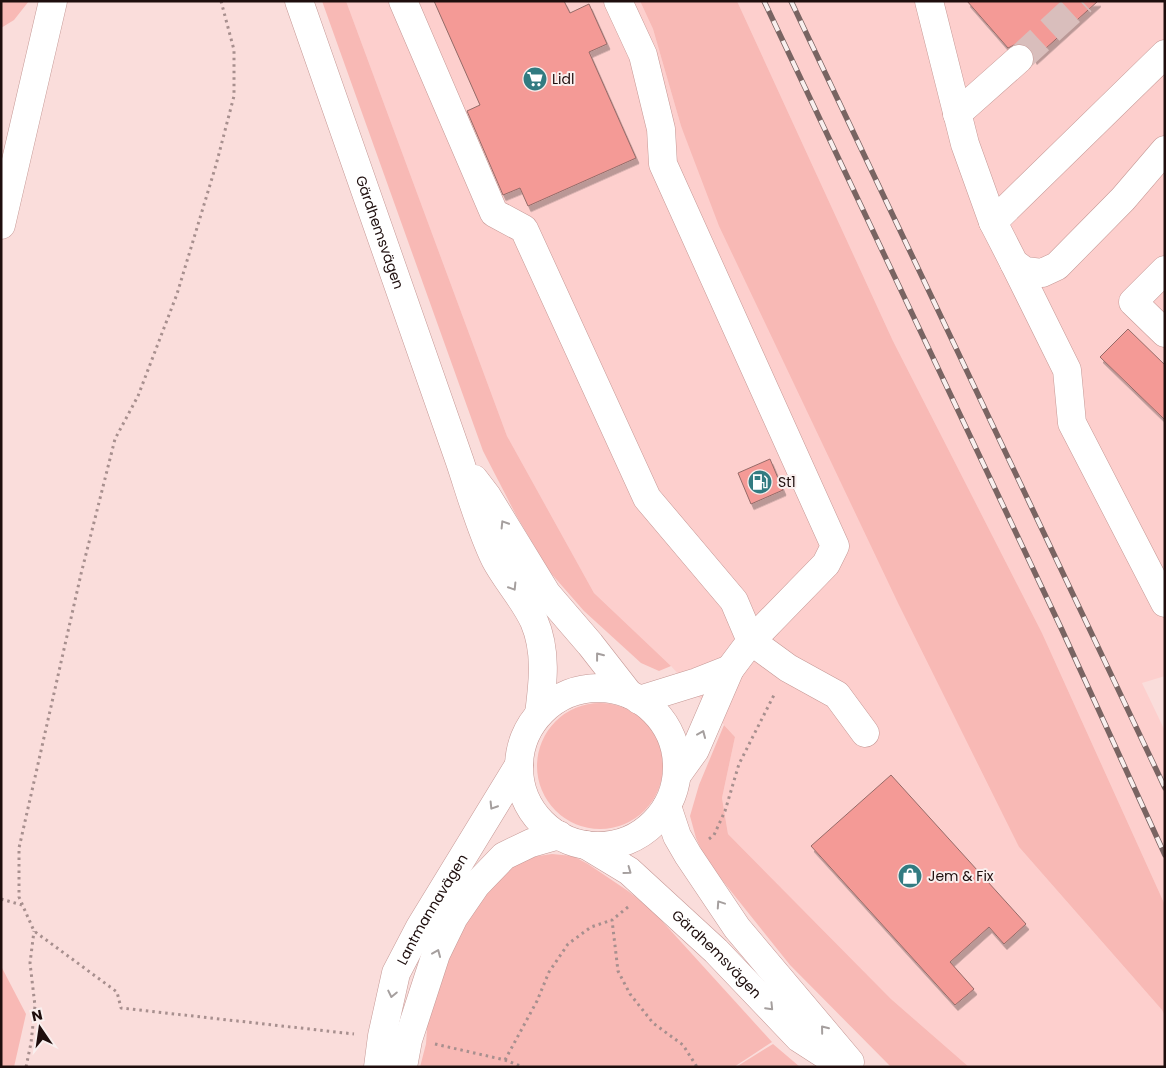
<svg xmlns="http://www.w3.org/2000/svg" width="1166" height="1068" viewBox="0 0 1166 1068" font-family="Poppins,sans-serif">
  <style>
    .built { fill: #fdcfcd }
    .green { fill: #f8b9b5 }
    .building { fill: #f49a96; stroke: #956b68; filter: url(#shadow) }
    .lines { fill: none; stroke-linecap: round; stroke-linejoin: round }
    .minor-tunnel { stroke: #d9bebc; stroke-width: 28; stroke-dasharray: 28 14; stroke-linecap: butt }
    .minor-casing { stroke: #c59895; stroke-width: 29 }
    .major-casing { stroke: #c59895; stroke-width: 29 }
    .path { stroke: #a78f8e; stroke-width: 3; stroke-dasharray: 2.5 4; stroke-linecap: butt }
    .minor { stroke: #fff; stroke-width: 28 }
    .major { stroke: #fff; stroke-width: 28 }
    .rail-casing { stroke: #796462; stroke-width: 5.5 }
    .rail { stroke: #f9efee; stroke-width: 4; stroke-dasharray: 11; stroke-linecap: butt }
    .oneway { stroke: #a59f9e }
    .labels { text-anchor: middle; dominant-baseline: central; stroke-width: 4; stroke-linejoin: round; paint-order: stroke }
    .poi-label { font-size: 14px; fill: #1e0e0d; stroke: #f9efee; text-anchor: start }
    .street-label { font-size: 14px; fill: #1e0e0d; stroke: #f9efee }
  </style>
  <defs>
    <filter id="shadow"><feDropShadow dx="3" dy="5.5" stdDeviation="0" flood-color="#0004"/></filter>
  </defs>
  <rect width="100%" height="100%" fill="#fadddb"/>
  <path class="built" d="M346 1H640L653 29 681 126 1019 847 1162 1010 1165 1016V1067H969L891 999 728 834 722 798 735 737 671 666 594 593 507 436Z
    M737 1H1165V676L1142 683 1165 731V905L1042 633 893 341Z"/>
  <path class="green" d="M1 1H29L14 20 1 28Z
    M322 1H346L507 436 594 593 671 666 659 671 641 663 584 611 549 571 516 515 483 451Z
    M640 1H737L893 341 1042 633 1165 905V1016L1162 1010 1019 847 898 603 719 226 681 126 653 29Z
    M537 766a63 63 0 1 1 126 0a63 63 0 1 1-126 0Z
    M724 725 735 737 722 798 728 834 891 999 969 1067H891L790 965 706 860 696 838 690 816 699 785Z
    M552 854 573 856 588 864 628 891 652 910 772 1042 734 1067H420L426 1044 428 1015 462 920 513 866 532 857Z
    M1 966 26 1014 14 1067H1Z
    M773 1044 800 1067H736Z"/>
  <path class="building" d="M434 1H564L570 13 589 4 607 44 589 52 636 158 528 206 520 188 503 195 467 111 480 105Z
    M967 1H1098L1034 59 1031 49 1024 44H1016L1008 48Z
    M1128 329 1165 365V420L1100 357Z
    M770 459 783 490 751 504 738 473Z
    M891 775 1026 924 1004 944 989 927 950 962 974 989 955 1005 811 846Z"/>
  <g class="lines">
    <path class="minor-tunnel" d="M1019 59 1082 1"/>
    <defs>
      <g id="minor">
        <path d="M403 1 494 213 524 229 647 498 734 601 751 641 788 668 837 695 865 733"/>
        <path d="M618 1 643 55 661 129 663 164 835 546 826 564 751 641 730 669 695 750 677 775"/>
        <path d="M929 1 965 144 993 222 1014 263 1025 271 1042 273 1057 266 1123 199 1165 150"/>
        <path d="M957 114 1019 59"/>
        <path d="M993 222 1165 54"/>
        <path d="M1 225 53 1"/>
        <path d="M1014 263 1067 370 1072 423 1165 603"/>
        <path d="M1165 270 1133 302 1165 333"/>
        <path d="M639 700 697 682 730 669"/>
        <path id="s1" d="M378 1067 382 1036 396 973 420 927 519 765"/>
        <path d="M403 1067 408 1040 436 954 454 917 476 885 504 856 531 843 559 835"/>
      </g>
      <g id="major">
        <path id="s2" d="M299 1 460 462C471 495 480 528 495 559 506 580 524 599 534 621 547 651 543 683 539 714"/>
        <path d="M474 479 487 496 547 594 590 644 629 694"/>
        <circle cx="598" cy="767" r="79"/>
        <path d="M667 806 677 836 688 855 737 928 850 1062"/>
        <path id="s3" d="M586 845 629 871 716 951 799 1038 844 1067"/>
      </g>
    </defs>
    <use href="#minor" class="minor-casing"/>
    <use href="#major" class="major-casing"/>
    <path class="path" d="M221 1 234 50V96L216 165 177 294 138 396 115 439 81 574 19 848V897L34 931 117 992 121 1008 354 1034
      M709 839 714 835 725 811 739 764 775 693
      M1 899 22 905
      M628 907 612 920 618 971 630 994 653 1023 683 1045 697 1067
      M435 1044 505 1060 523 1067
      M505 1060 537 1001 549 972 568 944 591 927 612 920
      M26 1067 31 1043 35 1006 30 963 34 931"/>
    <use href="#minor" class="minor"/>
    <use href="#major" class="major"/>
    <defs>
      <path id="rail" d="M764 1 1062 630 1165 855
        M791 1 1165 788"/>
    </defs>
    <use href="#rail" class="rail-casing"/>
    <use href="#rail" class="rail"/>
  </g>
  <defs><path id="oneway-chevron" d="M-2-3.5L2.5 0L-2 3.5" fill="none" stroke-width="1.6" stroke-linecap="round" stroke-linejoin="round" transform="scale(1.25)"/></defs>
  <g class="oneway">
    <use href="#oneway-chevron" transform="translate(504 524) rotate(-122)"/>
    <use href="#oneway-chevron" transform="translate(513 587) rotate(58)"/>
    <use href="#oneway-chevron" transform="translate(599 656) rotate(-128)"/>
    <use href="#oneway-chevron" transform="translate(702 734) rotate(-67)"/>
    <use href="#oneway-chevron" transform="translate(493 806) rotate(122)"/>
    <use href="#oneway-chevron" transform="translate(628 871) rotate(36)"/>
    <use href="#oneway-chevron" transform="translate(720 904) rotate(-124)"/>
    <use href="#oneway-chevron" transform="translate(437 953) rotate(-67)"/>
    <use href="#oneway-chevron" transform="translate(392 994) rotate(102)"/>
    <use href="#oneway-chevron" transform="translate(770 1007) rotate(46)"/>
    <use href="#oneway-chevron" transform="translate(824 1029) rotate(-129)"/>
  </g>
  <defs>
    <symbol id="supermarket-disc" viewBox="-11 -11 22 22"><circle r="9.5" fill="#327b81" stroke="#f9efee"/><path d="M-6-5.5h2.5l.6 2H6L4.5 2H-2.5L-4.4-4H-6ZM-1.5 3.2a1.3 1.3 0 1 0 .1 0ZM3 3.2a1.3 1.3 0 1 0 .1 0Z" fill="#fff"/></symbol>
    <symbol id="fuel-disc" viewBox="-11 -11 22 22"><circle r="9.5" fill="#327b81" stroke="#f9efee"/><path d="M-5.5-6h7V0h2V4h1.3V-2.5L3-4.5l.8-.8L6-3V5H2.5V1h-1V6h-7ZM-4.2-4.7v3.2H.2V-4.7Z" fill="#fff"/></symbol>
    <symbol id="shop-disc" viewBox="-11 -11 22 22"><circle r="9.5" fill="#327b81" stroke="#f9efee"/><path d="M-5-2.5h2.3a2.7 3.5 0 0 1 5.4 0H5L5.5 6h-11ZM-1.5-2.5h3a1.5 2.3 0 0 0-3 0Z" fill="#fff"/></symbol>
  </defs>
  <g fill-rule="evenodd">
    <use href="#supermarket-disc" x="521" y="65" width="28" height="28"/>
    <use href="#fuel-disc" x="746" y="468" width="28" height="28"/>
    <use href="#shop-disc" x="896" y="862" width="28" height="28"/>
  </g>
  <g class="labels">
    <g class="poi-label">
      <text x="552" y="79">Lidl</text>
      <text x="778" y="482">St1</text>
      <text x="928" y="876">Jem &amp; Fix</text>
    </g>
    <g class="street-label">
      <text stroke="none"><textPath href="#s2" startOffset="245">Gärdhemsvägen</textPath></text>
      <text stroke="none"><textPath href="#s1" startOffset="169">Lantmannavägen</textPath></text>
      <text stroke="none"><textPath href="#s3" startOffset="171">Gärdhemsvägen</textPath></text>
    </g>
  </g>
  <rect width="1166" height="1068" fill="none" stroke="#1e0e0d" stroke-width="5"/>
  <g transform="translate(40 1028) rotate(347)" stroke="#f9efee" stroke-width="4" paint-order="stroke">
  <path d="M0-4L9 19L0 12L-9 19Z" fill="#1e0e0d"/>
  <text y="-8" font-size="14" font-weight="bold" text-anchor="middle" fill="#1e0e0d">N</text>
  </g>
</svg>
